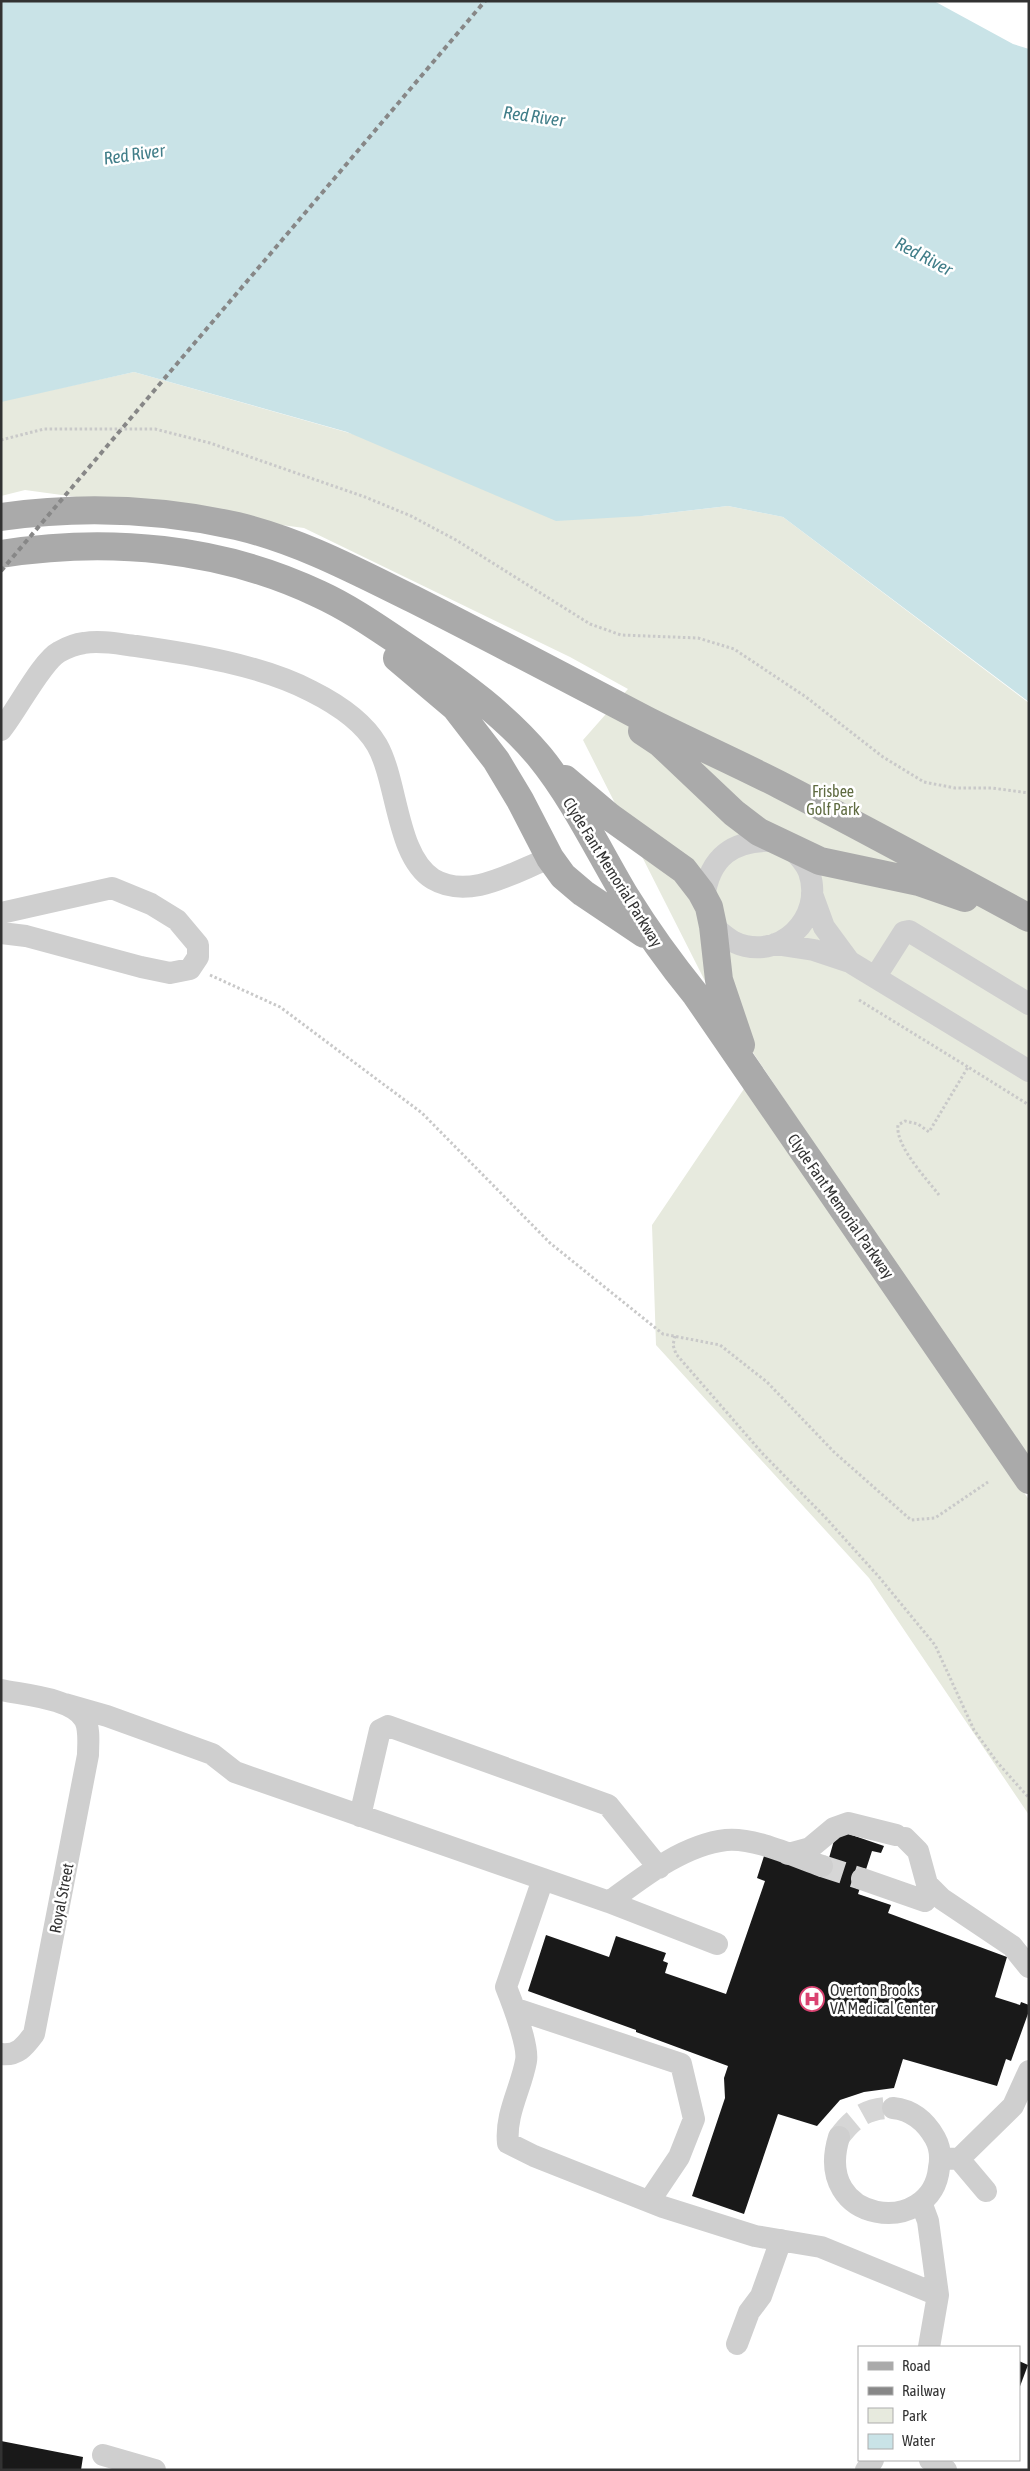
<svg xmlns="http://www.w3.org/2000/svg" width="1030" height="2471" viewBox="0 0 1030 2471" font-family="'Asap Condensed',sans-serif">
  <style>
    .green { fill: #e7eade }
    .water { fill: #c9e3e7 }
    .building { fill: #191919 }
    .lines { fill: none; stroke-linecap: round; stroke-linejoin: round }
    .minor-tunnel { stroke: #d6d6d6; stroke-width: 22; stroke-dasharray: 22 11; stroke-linecap: butt }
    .path { stroke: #c9c9c9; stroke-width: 3; stroke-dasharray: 2.5 2.5; stroke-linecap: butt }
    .minor { stroke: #cfcfcf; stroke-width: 22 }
    .major { stroke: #aaa; stroke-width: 28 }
    .rail { stroke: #878787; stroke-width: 4; stroke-dasharray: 5 4; stroke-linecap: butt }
    .labels { text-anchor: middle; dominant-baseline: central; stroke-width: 5; stroke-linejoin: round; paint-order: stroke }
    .park-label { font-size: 16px; fill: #5f6b41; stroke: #fff }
    .street-label { font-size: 16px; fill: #323232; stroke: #fff }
    .poi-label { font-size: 16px; fill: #323232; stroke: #fff; text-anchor: start }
    .water-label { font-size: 18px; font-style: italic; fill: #417e89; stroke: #fff }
  </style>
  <rect width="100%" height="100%" fill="#fff"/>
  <path class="green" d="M134 372 642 516 728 506 783 517 1029 703V1464L705 981 583 740 628 689 570 657 304 528 25 490 1 496V401Z
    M752 1077 1029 1500V1815L869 1578 656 1345 652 1225Z"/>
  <path class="water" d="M1 1H934L1013 44 1029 49V702L783 517 728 506 642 516 556 521 347 432 134 372 1 402Z"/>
  <path class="building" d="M837 1830 884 1846 881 1853 872 1851 858 1894 891 1905 888 1913 1007 1957 995 1997 1020 2005 1021 2002 1029 2005V2011L1011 2061 1006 2059 997 2086 903 2059 894 2088 864 2092 840 2100 817 2126 778 2114 744 2214 692 2196 725 2098 724 2078 728 2066 636 2032V2030L528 1991 546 1935 609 1957 616 1936 666 1953 663 1961 668 1963 665 1973 726 1994 765 1881 757 1878 764 1856 829 1858Z
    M1019 2361 1028 2365 1019 2389Z
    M1 2441 83 2457 81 2470H1Z"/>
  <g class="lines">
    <path class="minor-tunnel" d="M822 1866 862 1879
      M839 2137C853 2118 868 2107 893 2108"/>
    <path class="path" d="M1 440 44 429H155L210 443 365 497 411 516 456 540 590 624 621 635 698 638 734 649 806 697 883 757 924 782 955 788H992L1029 793
      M210 975 280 1007 422 1113 550 1243 663 1334 720 1345 767 1382 834 1452 911 1520 935 1518 988 1482
      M859 1000 968 1067
      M939 1195C927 1179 895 1146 898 1125L905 1121 918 1124 929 1132 968 1067 1029 1105
      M675 1336 673 1345 676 1354 763 1454 825 1517 879 1577 935 1645 974 1730 997 1762 1029 1798"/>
    <path class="minor" d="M1 730C16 712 42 661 59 652 66 648 76 644 84 643 101 640 119 644 136 646 192 654 261 665 311 691 335 703 363 721 377 745 398 782 396 856 433 879 470 901 515 871 550 858
      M812 894 824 927 849 961
      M704 899C709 856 734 839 776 841
      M1 913 112 888 151 904 177 920 198 945V957L190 969 170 973 141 967 26 936 1 933
      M713 926C719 931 726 938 734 942 779 963 825 918 809 872 805 862 798 855 791 848
      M775 944 814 950 850 962 1029 1071
      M876 976 904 932 909 931 1029 1004
      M1 1690C24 1695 73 1698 85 1720 90 1730 88 1744 88 1755L34 2034C25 2046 18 2056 1 2054
      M65 1704 107 1716 212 1754 235 1772 609 1902 717 1944
      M360 1816 380 1730 388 1726 608 1805 659 1868
      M905 1838 918 1851 927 1884 942 1899 1012 1946 1029 1967
      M788 1854 810 1848 834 1828 848 1823 896 1835
      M543 1879 506 1987C512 2002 529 2046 526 2061 521 2089 505 2114 508 2143L534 2156 663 2207 755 2236 821 2247 938 2295
      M862 1879 925 1901 933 1890
      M609 1902C643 1877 683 1845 726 1840 754 1837 796 1857 822 1866
      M516 2009 681 2064 694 2119 679 2157 650 2200
      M839 2137C812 2225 932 2238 939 2168 941 2158 940 2147 935 2138 926 2122 912 2110 893 2108
      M944 2158 959 2159 986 2191
      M959 2159 1013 2106 1029 2071
      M921 2202 928 2221 938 2295 929 2347
      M737 2344 749 2312 761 2296 781 2240
      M103 2455 155 2470
      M930 2460 946 2470
      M866 2470 873 2460"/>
    <path class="major" d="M1 517C78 506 160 509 237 526 300 541 356 571 413 599 492 639 570 680 648 721 692 743 737 763 780 785 863 828 946 873 1029 918
      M1 554C108 537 220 547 319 594 354 610 385 633 417 654 461 683 506 716 540 757 574 799 598 850 626 897 647 931 670 963 696 995L1029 1480
      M397 658 455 707 496 760 520 800 550 858 563 876 583 893 644 934
      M642 731 660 743 734 813 759 832 820 861 919 882 965 898
      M565 779 610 817 684 870 701 892 709 907 713 926 719 980 741 1045"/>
    <path class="rail" d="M1 571 485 1"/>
  </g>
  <defs>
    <symbol id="hospital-ring" viewBox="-11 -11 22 22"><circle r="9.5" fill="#fff" stroke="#da4271" stroke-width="1.5"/><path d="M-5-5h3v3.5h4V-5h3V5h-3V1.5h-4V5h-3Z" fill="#da4271"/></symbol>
  </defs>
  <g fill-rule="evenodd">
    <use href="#hospital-ring" x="798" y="1985" width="28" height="28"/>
  </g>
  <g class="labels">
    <g class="park-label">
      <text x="833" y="791">Frisbee<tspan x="833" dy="18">Golf Park</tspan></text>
    </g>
    <g class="street-label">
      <text transform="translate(613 872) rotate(58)">Clyde Fant Memorial Parkway</text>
      <text transform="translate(841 1206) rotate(55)">Clyde Fant Memorial Parkway</text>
      <text transform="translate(61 1898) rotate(-79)">Royal Street</text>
    </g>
    <g class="poi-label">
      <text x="830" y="1990">Overton Brooks<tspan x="830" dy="18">VA Medical Center</tspan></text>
    </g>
    <g class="water-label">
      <text transform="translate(534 116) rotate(8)">Red River</text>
      <text transform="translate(134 154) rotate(-8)">Red River</text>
      <text transform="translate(924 256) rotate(28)">Red River</text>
    </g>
  </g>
  <rect width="1030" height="2471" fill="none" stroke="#323232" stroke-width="5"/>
  <rect x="858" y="2346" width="162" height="115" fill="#ffffff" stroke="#adadad"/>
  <rect x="868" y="2362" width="25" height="8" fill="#aaaaaa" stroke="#adadad"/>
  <text x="902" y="2371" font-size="15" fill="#323232">Road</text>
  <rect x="868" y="2387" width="25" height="8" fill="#878787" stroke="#adadad"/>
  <text x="902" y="2396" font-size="15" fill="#323232">Railway</text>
  <rect x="868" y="2408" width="25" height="15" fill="#e7eade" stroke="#adadad"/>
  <text x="902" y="2421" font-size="15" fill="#323232">Park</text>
  <rect x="868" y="2434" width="25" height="15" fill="#c9e3e7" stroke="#adadad"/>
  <text x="902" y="2446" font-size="15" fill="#323232">Water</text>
</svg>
